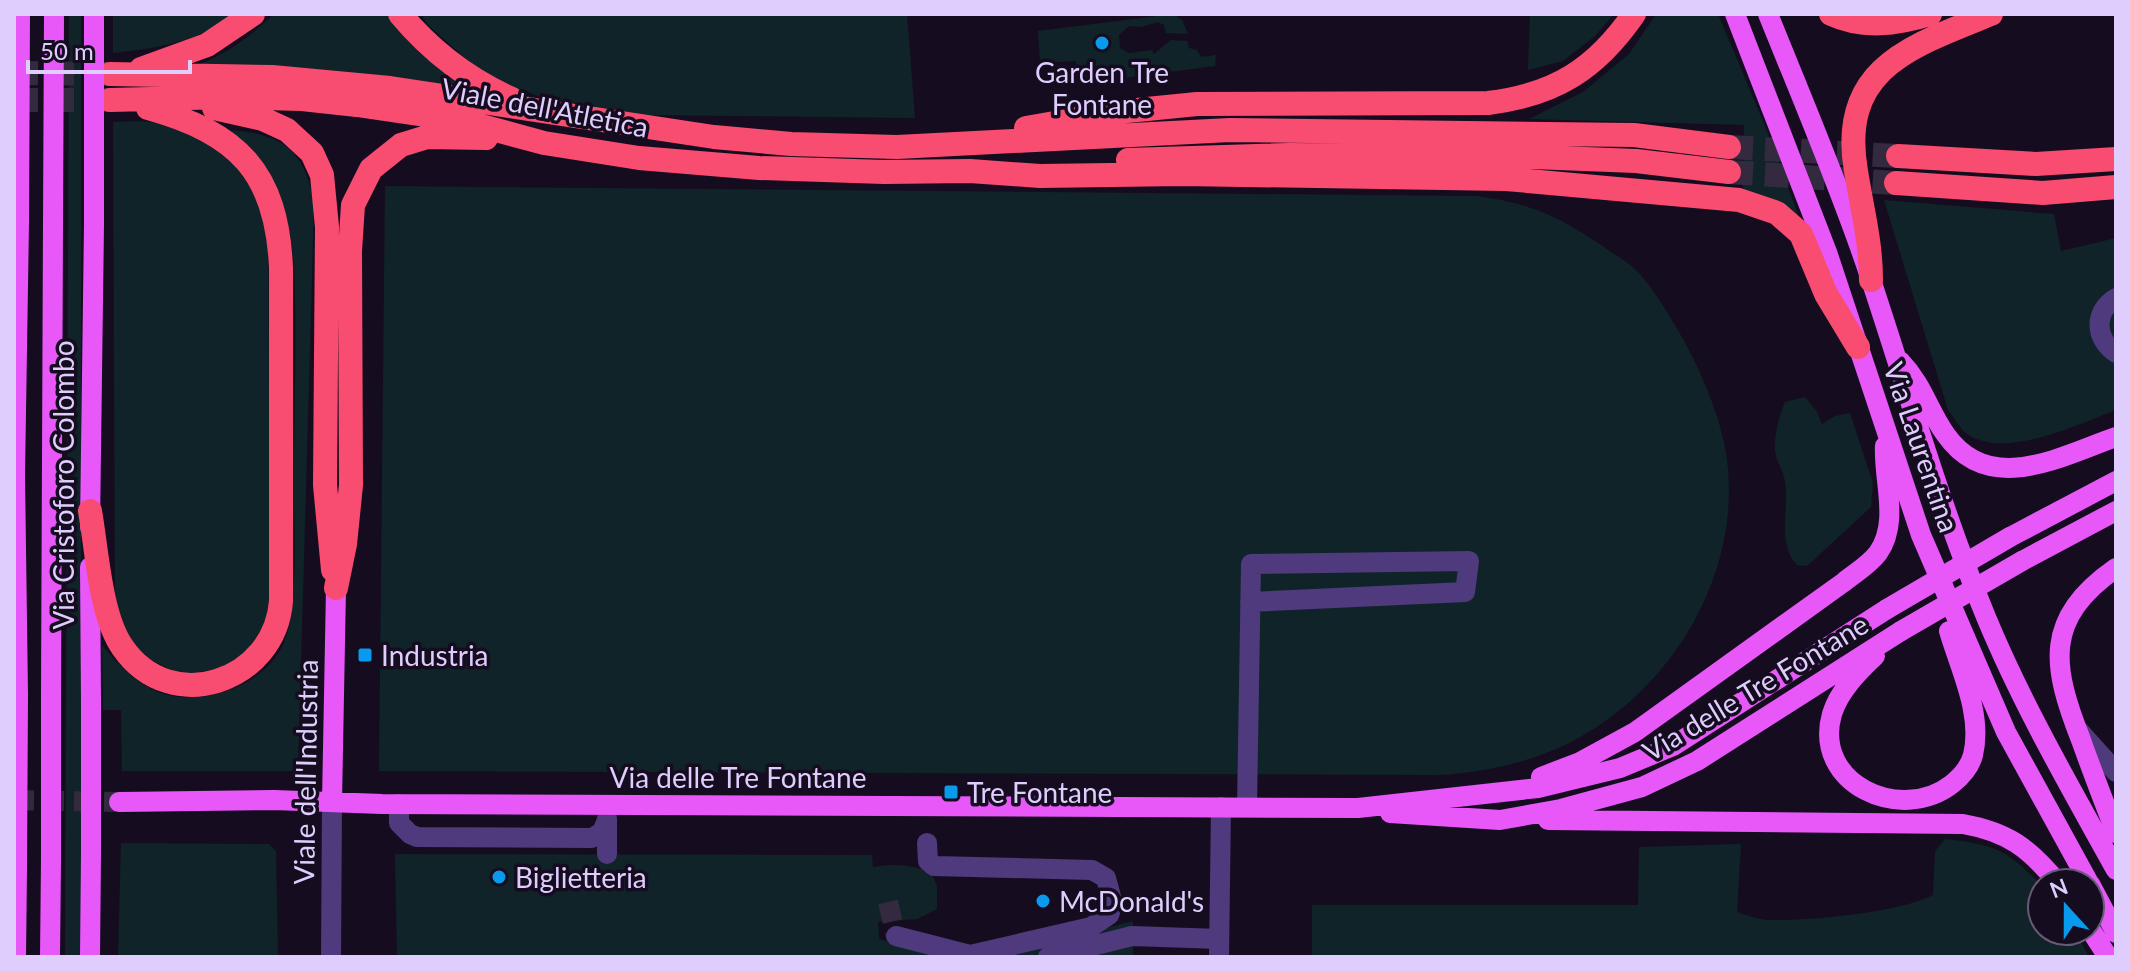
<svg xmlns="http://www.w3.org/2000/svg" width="2130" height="971" viewBox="0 0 2130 971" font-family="Lato,sans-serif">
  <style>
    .green { fill: #102329 }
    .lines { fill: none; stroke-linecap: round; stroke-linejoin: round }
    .minor-tunnel { stroke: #332a40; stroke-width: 20; stroke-dasharray: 20 10; stroke-linecap: butt }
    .major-tunnel { stroke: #332a40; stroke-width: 20; stroke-dasharray: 20 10; stroke-linecap: butt }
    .highway-tunnel { stroke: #332a40; stroke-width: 24; stroke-dasharray: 24 12; stroke-linecap: butt }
    .minor { stroke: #4e3a7c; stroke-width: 20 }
    .major { stroke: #e858f9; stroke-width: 20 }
    .highway { stroke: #f94c71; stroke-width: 24 }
    .major-bridge { stroke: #e858f9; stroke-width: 20 }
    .poi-dot { fill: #099aee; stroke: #150d1f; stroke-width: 3 }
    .labels { text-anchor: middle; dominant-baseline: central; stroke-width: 7; stroke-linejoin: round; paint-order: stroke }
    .poi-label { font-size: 28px; fill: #dfcdfd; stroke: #150d1f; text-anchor: start }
    .street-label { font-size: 28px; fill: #dfcdfd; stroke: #150d1f }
  </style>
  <rect width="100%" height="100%" fill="#150d1f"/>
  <path class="green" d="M69 14H81V957H65Z
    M113 14H232C198 43 156 48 113 53Z
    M274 14H387L396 27 470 88 269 67 200 64C231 51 249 37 274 14Z
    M421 14H907L915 118 641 115 540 97 483 74 428 25Z
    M1173 14 1182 20 1188 34 1166 33 1164 25 1158 22 1141 27 1129 26 1119 35 1120 48 1129 53 1152 50 1154 54 1171 40 1187 41 1189 48 1197 50 1201 57 1216 55 1215 66 1078 84 1076 61 1040 63 1038 31Z
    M1530 14H1614L1595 36 1563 61 1528 70Z
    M1656 14H1718L1765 126 1801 222 1743 191 1744 125 1529 119 1583 92 1629 54Z
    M138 121 171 124 216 145 246 176 268 229 270 616 247 653 219 669 192 673 175 672 148 658 131 642 115 604 113 122Z
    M226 130C281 133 305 148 314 205L298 771H122L121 710H103L102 645C132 681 161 706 211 695 241 689 269 673 283 645 299 613 294 526 294 488 294 413 297 338 294 263L290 234Z
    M385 186 1476 196C1530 203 1559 216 1604 247 1613 254 1625 260 1634 268 1652 286 1666 310 1679 332 1701 370 1725 425 1728 469 1738 582 1667 696 1565 745 1527 763 1483 772 1441 775L379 771Z
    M1884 200 2054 214 2061 251 2116 238V410C2079 424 2005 460 1967 434 1960 429 1954 417 1948 410Z
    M1805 397 1817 412 1822 424 1835 416 1850 413 1873 483 1871 507 1807 566 1797 565C1776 543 1790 509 1785 481 1783 470 1776 461 1775 450 1774 435 1779 416 1785 402Z
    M1945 839C1996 845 2006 849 2042 886V931H2075L2089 957H1312V905H1638L1639 847 1741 844 1737 912C1746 915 1757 919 1767 920 1809 921 1898 913 1933 895L1935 851Z
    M121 843 269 844 276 851 278 957H118Z
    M395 854 872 855 873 867C894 863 912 865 931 872L937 886V909L917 919 878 922 879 939 939 957H397Z
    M1133 921V957H997Z"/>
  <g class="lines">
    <path class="minor-tunnel" d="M888 902 896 936"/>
    <path class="major-tunnel" d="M14 800 119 802"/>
    <path class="highway-tunnel" d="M14 73 110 74
      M14 100H110
      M1729 147 1898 156
      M1729 172 1896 183"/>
    <path class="minor" d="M2116 298C2093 312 2095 339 2116 353
      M2079 731 2116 772
      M399 804V823L410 834 417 837 592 838 602 832 607 820
      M1247 807 1251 564 1469 561 1465 592 1250 602
      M607 818V854
      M896 936 970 955 1091 927 1109 915 1113 904 1106 878 1092 870 934 866 928 861 927 843
      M331 957 332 802
      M1048 957 1132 936 1219 939
      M1219 957 1221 807"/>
    <path class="major" d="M1735 14 1827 252 1921 535 2006 732 2089 883
      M1768 14C1801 96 1836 178 1865 262 1905 380 1938 501 1986 617 2022 704 2070 787 2116 870
      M1900 361C1924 386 1928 410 1946 435 1990 497 2061 456 2116 437
      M90 527 94 224
      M2010 537 2116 481
      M2022 561 2116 511
      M90 567 91 699
      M2116 568C2043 619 2052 666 2081 740 2092 771 2104 802 2116 833
      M1875 656C1858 672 1839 691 1832 714 1812 784 1901 824 1952 784 1962 776 1970 767 1973 755 1983 714 1960 669 1949 631
      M18 695 15 475 19 222
      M51 696 53 224
      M1541 777 1580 762 1635 732 1844 582C1855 573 1869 565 1878 553 1900 522 1883 480 1885 446
      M119 802 274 800 382 804 1358 808 1538 788 1620 768 1673 746 1887 609
      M332 802 336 588
      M1390 813 1500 820 1561 809 1642 787 1697 761 1901 631
      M1548 820 1963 824C2008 832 2029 848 2058 883
      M2090 884 2116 933
      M2090 929 2108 957
      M16 957 17 868
      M50 957 51 861
      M90 957 91 854"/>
    <path class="highway" d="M400 14C430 50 469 80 512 99
      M1831 14C1863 29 1897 24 1930 14
      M141 69 207 45 253 14
      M110 74 272 77 390 88 714 137 791 144 897 147 1230 130 1634 135 1729 147
      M110 100 229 97 302 99 357 105 459 120 544 143 639 158 759 168 884 172 970 171 1040 176 1183 174 1506 179 1739 200 1777 213 1801 234 1826 294 1858 347
      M214 108 263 119 287 130 312 153 322 175 327 227 325 485 333 570
      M1026 128 1117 112 1197 104 1488 103C1555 95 1596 69 1634 14
      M1898 156 2036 164 2116 159
      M1128 160 1289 155 1533 157 1636 161 1729 172
      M1896 183 2043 193 2116 187
      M1871 280C1871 242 1862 209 1856 171 1838 67 1913 46 1991 14
      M90 511C97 550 100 616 123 648 171 717 275 682 281 601V268C277 172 238 133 148 108
      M336 588 345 544 351 485 350 251 353 205 371 169 401 145 427 137 486 138"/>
    <path class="major-bridge" d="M94 14V224
      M19 222 20 14
      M53 224 54 14
      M1887 609 2010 537
      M1901 631 2022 561
      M51 696V861
      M91 854V699
      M17 868 18 695"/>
  </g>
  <g class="poi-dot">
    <circle cx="1102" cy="43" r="8"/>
    <rect x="357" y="647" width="16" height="16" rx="4"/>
    <rect x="943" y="784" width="16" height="16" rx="4"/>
    <circle cx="499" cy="877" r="8"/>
    <circle cx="1043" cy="901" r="8"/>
  </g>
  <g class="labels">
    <g class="poi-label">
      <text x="1102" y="72" text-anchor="middle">Garden Tre<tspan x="1102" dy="32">Fontane</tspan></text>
      <text x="381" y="655">Industria</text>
      <text x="967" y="792">Tre Fontane</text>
      <text x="515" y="877">Biglietteria</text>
      <text x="1059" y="901">McDonald's</text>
    </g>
    <g class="street-label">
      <text transform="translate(545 107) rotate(11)">Viale dell'Atletica</text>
      <text transform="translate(1922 447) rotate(71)">Via Laurentina</text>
      <text transform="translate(63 485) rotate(-90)">Via Cristoforo Colombo</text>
      <text transform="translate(1755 687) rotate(-31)">Via delle Tre Fontane</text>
      <text transform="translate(305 772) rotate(-89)">Viale dell'Industria</text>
      <text x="738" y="777">Via delle Tre Fontane</text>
    </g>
  </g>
  <rect width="2130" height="971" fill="none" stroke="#dfcdfd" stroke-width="32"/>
  <g transform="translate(2066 907) rotate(339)"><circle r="38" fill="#150d1f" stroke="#665a78" stroke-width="2"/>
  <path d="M0-6L14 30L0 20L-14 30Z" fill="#099aee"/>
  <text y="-12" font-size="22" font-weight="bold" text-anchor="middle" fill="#dfcdfd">N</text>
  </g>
  <path d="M28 60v12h162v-12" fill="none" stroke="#dfcdfd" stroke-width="4"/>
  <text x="40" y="60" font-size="24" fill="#dfcdfd" stroke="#150d1f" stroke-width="6" paint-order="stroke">50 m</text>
</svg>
